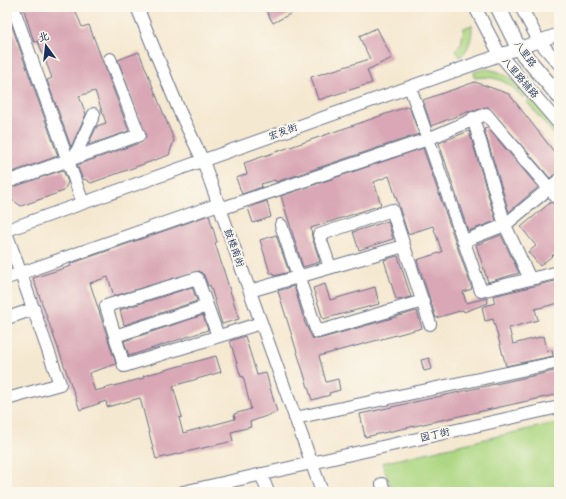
<svg xmlns="http://www.w3.org/2000/svg" width="566" height="499" viewBox="0 0 566 499" font-family="Kalam,'LXGW WenKai TC',sans-serif">
  <style>
    .green { fill: #add782; stroke: #648370 }
    .building { fill: #d9a7b5 }
    .lines { fill: none; stroke-linecap: round; stroke-linejoin: round }
    .minor-casing { stroke: #677086; stroke-width: 14 }
    .major-casing { stroke: #677086; stroke-width: 17 }
    .minor { stroke: #fff; stroke-width: 12 }
    .major { stroke: #fff; stroke-width: 15 }
    .labels { text-anchor: middle; dominant-baseline: central; stroke-width: 4; stroke-linejoin: round; paint-order: stroke }
    .street-label { font-size: 10px; fill: #1b2f5e; stroke: #fbf7ec }
  </style>
  <rect width="100%" height="100%" fill="#fbf7ec"/>
  <filter id="ink" filterUnits="userSpaceOnUse"><feTurbulence type="fractalNoise" baseFrequency=".025" numOctaves="2"/><feDisplacementMap in="SourceGraphic" scale="8" xChannelSelector="R" yChannelSelector="G"/><feConvolveMatrix kernelMatrix="1 2 1 2 8 2 1 2 1" color-interpolation-filters="sRGB"/></filter>
  <filter id="wash" filterUnits="userSpaceOnUse"><feTurbulence type="fractalNoise" baseFrequency=".012" numOctaves="4" result="noise"/><feDisplacementMap in="SourceGraphic" scale="16" xChannelSelector="R" yChannelSelector="G"/><feGaussianBlur stdDeviation="0.9" result="paint"/><feColorMatrix in="noise" values="0 0 0 0 0 0 0 0 0 0 0 0 0 0 0 0 0 1.4 0 .05"/><feComposite in="paint" operator="in"/></filter>
  <g filter="url(#wash)">
    <rect width="100%" height="100%" fill="#f5e8d0"/>
    <path class="green" d="M472 25C472 38 470 48 460 57L455 50 461 44 464 28Z
      M484 69C504 70 514 80 526 95L523 98C510 82 495 75 475 78L474 72Z
      M532 98 559 130V141L527 102Z
      M559 422V492H393L382 463Z"/>
    <g id="blocks">
      <path class="building" d="M23 7H74L82 27 89 25 129 131 88 145 97 126 106 123 95 91 79 96 86 114 71 147 47 80 52 78 38 41 34 42Z
        M264 7H288L292 13 273 23Z
        M10 21 58 156 7 174V22Z
        M377 28 392 58 367 70 372 83 318 100 311 77 370 59 359 36Z
        M139 52 174 140 169 155 91 183 85 179 83 180 77 165 142 142 146 137 118 60Z
        M475 82 509 94 559 158V173L550 178 488 107 470 111 431 126 423 100Z
        M409 106 419 134 276 182 275 180 261 184 262 187 242 194 236 178 247 174 244 163Z
        M488 128 538 187 509 212 484 129Z
        M469 131 496 221 468 231 439 143Z
        M423 148 472 289 463 292 466 303 487 298 488 303 464 312 463 310 436 318 417 260 442 252 433 226 408 234 389 176 374 182 381 205 311 228 312 237 320 262 303 267 281 196Z
        M63 170 68 182 64 191 21 206 14 201 7 203V189Z
        M267 201 271 217 253 223 248 208Z
        M551 202 559 207V250L540 266 528 252 536 246 521 227Z
        M209 215 217 242 215 243 239 319 222 324 210 285 208 286 204 275 199 271 114 296 108 277 90 283 116 364 89 373 95 391 144 378 143 376 216 356 221 372 173 386 182 417 179 418 183 433 235 419 234 414 251 409 243 376 241 377 230 341 245 336 257 375 266 373 277 412 250 422 251 427 231 432 233 441 156 459 140 398 107 407 106 401 80 410 33 278 71 266 70 264Z
        M388 221 393 239 359 250 353 232Z
        M276 235 289 272 274 276 273 273H270L260 240Z
        M501 235 519 273 488 282 476 245Z
        M398 256 411 297 399 300 398 299H396L384 260Z
        M559 280V303L535 309 538 320 509 328 513 344 544 336 547 351 552 350 553 356 506 366 493 319 485 321 482 307 495 303 493 296Z
        M325 284 330 300 375 287 379 304 323 319 313 288Z
        M294 286 305 323 313 339H319L417 311 422 328 319 356 326 382 338 379 340 390 329 393 330 395 312 400 278 291Z
        M192 287 197 301 124 325 120 310Z
        M203 315 208 330 129 356 124 341Z
        M429 358 432 369 424 371 421 360Z
        M559 370V394L365 437 360 414Z"/>
    </g>
  </g>
  <g filter="url(#ink)">
    <use href="#blocks" fill-opacity="0" stroke="#677086" stroke-width="1"/>
    <g class="lines">
      <defs>
        <path id="minor" d="M13 7 83 203
          M137 7 179 110 203 161 322 492
          M475 7 500 55 559 124
          M521 7 539 41 559 64
          M410 87 481 291 559 272
          M473 118 505 225 530 279
          M74 158 94 114
          M7 182 139 135 110 59
          M220 209 428 139 486 114 559 200
          M281 225 317 332 423 301
          M7 230 559 34
          M7 235 60 384 7 399
          M464 241 505 225 559 180
          M330 267 319 235 392 210 404 246
          M7 278 219 204
          M250 291 404 246 430 324
          M7 318 34 309
          M115 336 207 306
          M218 336 197 278 106 306 124 366 261 323
          M295 418 559 362
          M261 474 268 492
          M382 484 385 492
          M183 492 559 407"/>
        <path id="major" d="M498 7 519 49 559 96"/>
      </defs>
      <use href="#minor" class="minor-casing"/>
      <use href="#major" class="major-casing"/>
      <use href="#minor" class="minor"/>
      <use href="#major" class="major"/>
    </g>
  </g>
  <g class="labels">
    <g class="street-label">
      <text transform="translate(525 54) rotate(54)">八里路</text>
      <text transform="translate(520 78) rotate(49)">八里路辅路</text>
      <text transform="translate(283 132) rotate(-20)">宏发街</text>
      <text transform="translate(234 248) rotate(70)">鼓楼南街</text>
      <text transform="translate(435 435) rotate(-13)">园丁街</text>
    </g>
  </g>
  <rect width="566" height="499" fill="none" stroke="#fbf7ec" stroke-width="24"/>
  <g transform="translate(46 46) rotate(345)" stroke="#fbf7ec" stroke-width="3" paint-order="stroke">
  <path d="M0-3L7 15L0 10L-7 15Z" fill="#1b2f5e"/>
  <text y="-6" font-size="11" font-weight="bold" text-anchor="middle" fill="#1b2f5e">北</text>
  </g>
</svg>
